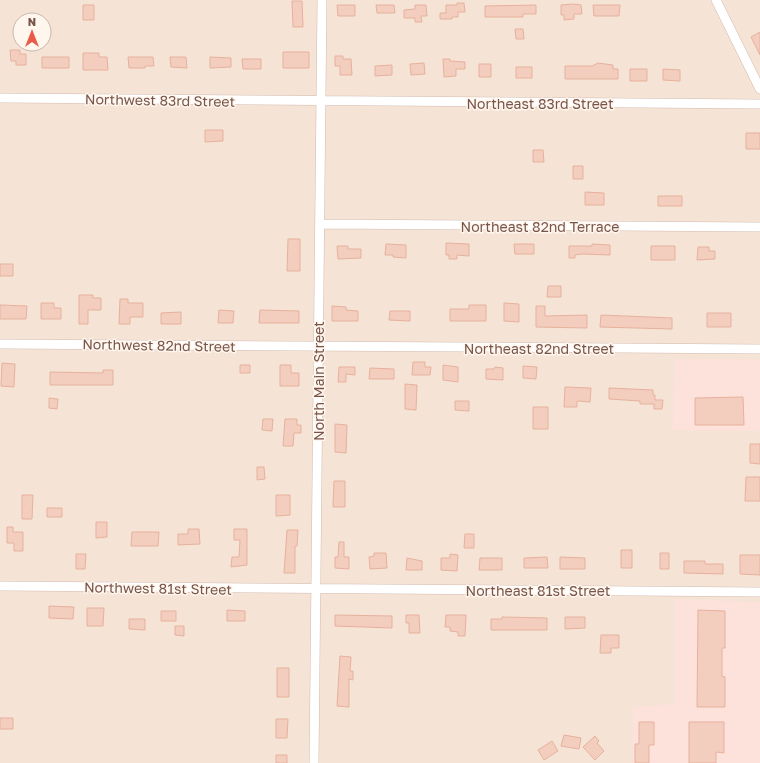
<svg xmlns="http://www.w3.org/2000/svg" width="760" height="763" viewBox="0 0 760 763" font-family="'Golos Text',sans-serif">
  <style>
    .residential { fill: #f5e3d5; fill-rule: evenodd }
    .commercial { fill: #fde1db }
    .building { fill: #f3cdbe; stroke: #e7b19d }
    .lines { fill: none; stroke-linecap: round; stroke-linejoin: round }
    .minor-casing { stroke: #d2bbaf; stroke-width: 10 }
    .minor { stroke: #fff; stroke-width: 9 }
    .labels { text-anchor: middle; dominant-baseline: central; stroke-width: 3; stroke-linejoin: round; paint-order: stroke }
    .street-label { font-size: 14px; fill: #78554a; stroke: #fff6ee }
  </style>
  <rect width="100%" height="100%" fill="#fdf2e7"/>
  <path class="residential" d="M0 0H760V763H0ZM20 20H44V44H20Z"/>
  <path class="commercial" d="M674 359 760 360V431L673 430Z
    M674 599 760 602V763H633V707L674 704Z"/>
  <path class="building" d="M292 1H302L303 27H293Z
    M457 3H464L465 12H458V17H452V19H440V13H446V5H457Z
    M573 4 581 5 582 14H574V19L564 20V15H561V5Z
    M83 5H94V20H83Z
    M337 5H355V16H338Z
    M376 5H394L395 13H377Z
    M415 5H426L427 16H421L422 22H415V18H404V10L415 9Z
    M536 5V14H523V17H485V6Z
    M593 5H620L619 16H594Z
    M515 29H523L524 39H516Z
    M760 32V55L751 37Z
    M10 50H20V54H26V65H16V61H11Z
    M283 52H309V68H283Z
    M83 53H99V57H107L108 70H83Z
    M335 56H343V59H351L352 75H340V66H335Z
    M42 57H69V68H42Z
    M128 57H153L154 66H145V68H129Z
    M170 57H186L187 68 171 67Z
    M210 57 231 58V67L210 68Z
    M242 59H261V69H243Z
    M443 59H450V61L465 62V69H456V76L444 77Z
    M424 63 425 74 411 75 410 64Z
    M598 63 613 65V69H618V79H565V66H592Z
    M479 64H491V77H479Z
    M392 65V75L375 76V66Z
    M516 67H532V78H516Z
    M630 69H647V81H630Z
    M663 69 680 70V81L663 80Z
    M205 130H223V141L205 142Z
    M746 133H760V149H746Z
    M533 150H543L544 162H533Z
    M573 166H583V179H573Z
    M585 192 604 193V205H585Z
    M658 196H682V206H658Z
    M288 239H300V271H287Z
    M446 243 469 244V256L457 255V259H449V255H446Z
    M386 244 406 245V258L393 257V255H385Z
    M514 244H534V254H515Z
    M592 244 610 245V255L582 254 575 255V258H569V246H592Z
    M337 246H348V249H361V258L338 259Z
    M651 246H675V260H651Z
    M698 247H709V251H715V259L697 260Z
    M0 264H13V276H0Z
    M548 286H561V297H547Z
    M79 295H93V298H101V310H88V324H79Z
    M120 299H128V303H143V317H130V324H119Z
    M41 303H54V308H61V319H41Z
    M504 303 519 304V322L504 321Z
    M0 305 27 306 26 319H0Z
    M469 305H486V321H450V309H469Z
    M332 306 346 307V310L358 311V321H332Z
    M536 306H545V316L587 315V328L536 327Z
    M219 310 234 311 233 323H218Z
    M260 310 299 311V323H259Z
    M390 311H410V321L389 320Z
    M181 312V324H161V313Z
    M707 313H731V327H707Z
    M601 315 672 318V329L600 327Z
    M413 362H425V367H431L430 375H412Z
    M2 363 15 364 14 387 1 386Z
    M240 365H250V373H240Z
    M280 365H291V373H299V386H280Z
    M443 365 458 367V382L443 380Z
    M523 366 537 367 536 379 523 378Z
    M339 367H355V375L346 374V382H338Z
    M495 367 503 368V380L486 379V369H494Z
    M370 368 394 369V379H369Z
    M103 370H113V385H50V372L103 373Z
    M405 384 417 385 416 410 405 409Z
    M565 387 591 388 590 402 577 401V407H564Z
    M609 388 653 390V395H655V400H663L662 409H654V404H640V401L609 399Z
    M743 397 744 425H695V398Z
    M49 398 58 399 57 409 49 408Z
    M455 401H469V411L455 410Z
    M533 407H548V429H533Z
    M263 419H273L272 431 262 430Z
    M285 419H297V425H301V433H294L293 446H283Z
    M335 424 347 425 346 453 335 452Z
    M750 444H760V464L750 463Z
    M257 467H264L265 479 257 480Z
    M746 477H760V501H745Z
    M334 481H345V507H333Z
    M22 495H33L32 519H22Z
    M276 495H290V515L276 516Z
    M47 508H62V517H47Z
    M96 522H107V537L96 538Z
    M7 527H13V532H23V551H14V543H7Z
    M188 529H199L200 544 178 545V534H188Z
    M234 529H247V565L231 567 232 557H239L240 540H234Z
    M287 530H298L297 546H295V573H284Z
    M132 532H159L158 546H131Z
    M465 534H474V548H464Z
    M339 542H344V557H349V569L335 568V557H338Z
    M621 550H632V568H621Z
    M374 553H386L387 568 370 569 369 557 374 556Z
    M660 553H669V569H660Z
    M76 554H86L85 569H76Z
    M450 554 458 555 457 571 441 570V558H450Z
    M740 555H760V575L740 574Z
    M547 557 548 568H524V558Z
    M560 557 585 558V569H560Z
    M407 558 422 561V570H406Z
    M480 558H502V570H479Z
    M684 561H705V564H723V574L684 573Z
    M49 606 74 607 73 619 49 618Z
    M87 608H104L103 626H87Z
    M227 610 245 611V621H227Z
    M698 610 725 611V648H722V676L725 677V707H697Z
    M161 611H176V621H161Z
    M335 615 392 616V628L335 626Z
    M406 615H419L420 633H409V623H406Z
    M446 615H466L465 636H458V632L450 631V627H445Z
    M502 617 547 618V630H491V619H502Z
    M565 617H585V628L565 629Z
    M129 619H145V630L129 629Z
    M175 626H184V636L175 635Z
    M601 635H619V648H611V653H600Z
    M340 656 351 657 350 671H353V680L349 679V707L337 706Z
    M277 668H289V697H277Z
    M0 718H13V729H0Z
    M276 719H288L287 738H276Z
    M639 722H654V745H649V763H635V744H639Z
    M689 722H724V753L716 752V763H689Z
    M564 735 581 738 579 749 561 746Z
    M595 736 599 741 597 743 604 751 595 760 583 747Z
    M552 741 558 751 544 760 538 750Z
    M276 755H287V763H276Z"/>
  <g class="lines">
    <defs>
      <path id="minor" d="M716 0 760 89
        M0 98 760 104
        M320 224 760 227
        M0 344 760 349
        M0 586 760 592
        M314 763 322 0"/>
    </defs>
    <use href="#minor" class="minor-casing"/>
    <use href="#minor" class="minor"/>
  </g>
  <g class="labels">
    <g class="street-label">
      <text transform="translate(160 100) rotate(1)">Northwest 83rd Street</text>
      <text x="540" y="103">Northeast 83rd Street</text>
      <text x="540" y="226">Northeast 82nd Terrace</text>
      <text transform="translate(159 345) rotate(1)">Northwest 82nd Street</text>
      <text x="539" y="348">Northeast 82nd Street</text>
      <text transform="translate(318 381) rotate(-90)">North Main Street</text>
      <text transform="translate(158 588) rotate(1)">Northwest 81st Street</text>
      <text x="538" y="590">Northeast 81st Street</text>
    </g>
  </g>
  <g transform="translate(32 32)"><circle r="19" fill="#fff6ee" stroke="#c9b6ac"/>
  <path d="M0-3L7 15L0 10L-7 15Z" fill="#ea5b49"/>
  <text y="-6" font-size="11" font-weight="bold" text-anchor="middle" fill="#78554a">N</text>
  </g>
</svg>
